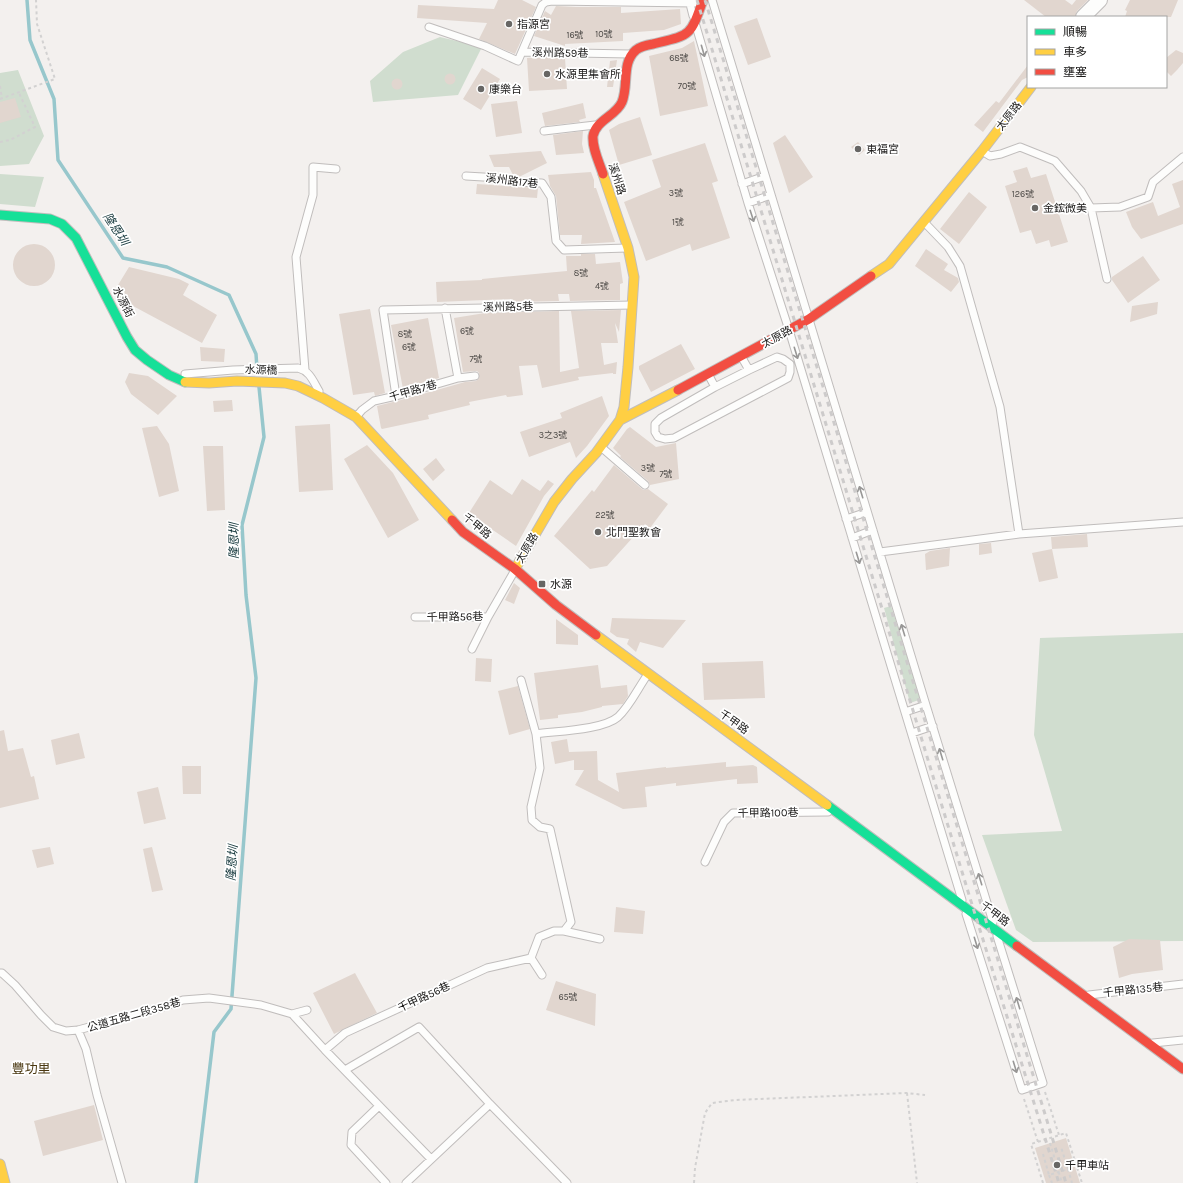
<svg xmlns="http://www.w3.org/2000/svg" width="1183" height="1183" viewBox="0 0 1183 1183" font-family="Karla,'Noto Sans TC',sans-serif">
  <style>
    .green { fill: #d0ddcf }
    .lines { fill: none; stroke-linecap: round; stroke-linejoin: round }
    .stream { stroke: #97c7cc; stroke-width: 3.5 }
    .building { fill: #e1d6cf }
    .lane-casing { stroke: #c0bdbc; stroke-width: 9 }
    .street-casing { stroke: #c0bdbc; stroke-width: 16 }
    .fast-casing { stroke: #c0bdbc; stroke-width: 11 }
    .slow-casing { stroke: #c0bdbc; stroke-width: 11 }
    .jam-casing { stroke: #c0bdbc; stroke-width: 11 }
    .path { stroke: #d2d1d1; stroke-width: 2; stroke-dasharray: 3 3; stroke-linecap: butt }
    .lane { stroke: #fdfdfc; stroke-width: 7 }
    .street { stroke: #fdfdfc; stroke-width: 14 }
    .fast { stroke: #16e098; stroke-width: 9 }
    .slow { stroke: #ffcf43; stroke-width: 9 }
    .jam { stroke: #f24e42; stroke-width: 9 }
    .rail { stroke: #cdcbcb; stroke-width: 3; stroke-dasharray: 5 5; stroke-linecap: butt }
    .oneway { stroke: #989796 }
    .poi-dot { fill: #676664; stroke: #fff; stroke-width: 1.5 }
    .labels { text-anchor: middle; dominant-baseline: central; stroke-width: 3.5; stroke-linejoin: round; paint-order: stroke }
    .number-label { font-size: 9px; fill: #4d4a47 }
    .poi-label { font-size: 11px; fill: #1c1b1a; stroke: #fff; text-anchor: start }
    .street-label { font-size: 11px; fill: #1c1b1a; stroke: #fff }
    .water-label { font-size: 12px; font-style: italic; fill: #14373b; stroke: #fff }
    .quarter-label { font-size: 13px; fill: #4a3811; stroke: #fff }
  </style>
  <rect width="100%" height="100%" fill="#f3f0ee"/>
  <path class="green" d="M440 37 482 47 458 95 373 102 370 81 403 52Z
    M18 70 44 136 29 164 0 166V73Z
    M0 174 44 177 35 207 0 204Z
    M891 606 922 699 910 703 884 608Z
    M1183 633V941L1033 942 1016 930 982 835 1062 831 1034 735 1040 638Z"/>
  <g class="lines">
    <path class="stream" d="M27 0 30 40 54 99 58 160 123 258 167 267 229 295 256 354 257 369
      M196 1183 214 1032 231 1009 256 678 246 595 242 525 264 437 259 387"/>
  </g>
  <path class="building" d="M498 0H522L536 7 515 54 479 39 487 23 417 18 418 5 494 9Z
    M1024 0H1065L1072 5 1076 0H1088L1077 11 1075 17H1046Z
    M1130 0H1178L1171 17H1125L1127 11 1125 10Z
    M556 6 576 7H621V13L680 9 681 24 664 30 623 33V41L565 44V46L534 36 545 11 551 15Z
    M757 18 771 57 748 65 734 26Z
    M694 41 708 106 660 116 649 56 682 48Z
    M1176 50 1183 53V63L1177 70 1171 76 1166 71V58Z
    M544 57 565 58 567 89 529 91 527 58Z
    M617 60 613 87H607L610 61Z
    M1028 65V77L1022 80 983 132 974 125 996 101 999 103Z
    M482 68 500 79 481 110 463 99Z
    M444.5 79a5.5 5.5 0 1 1 11 0a5.5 5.5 0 1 1-11 0Z
    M391.5 84a5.5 5.5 0 1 1 11 0a5.5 5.5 0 1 1-11 0Z
    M15 98 21 117 0 123V102Z
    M517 101 522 133 496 137 491 104Z
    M583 103 586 118 579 120 580 122 545 126 542 113Z
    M640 117 652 155 619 165 609 130 619 124Z
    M583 131 582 144 584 153 556 155 553 135Z
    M785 135 813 177 789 193 773 143Z
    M858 142 865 150 859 155 851 147Z
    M705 143 718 181 712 183 730 238 692 251 690 244 646 261 624 202 661 187 652 160Z
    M541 151 547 163 519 177H514L509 167H494L489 155Z
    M1027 167 1031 178 1046 174 1068 242 1051 247 1049 240 1036 244 1031 230 1020 233 1005 186 1017 182 1013 171Z
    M591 172 594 180V188H596L615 242 581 244 582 235H560L556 196 550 186 548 175Z
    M1183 180V224L1141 239 1132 227 1126 212 1153 202 1158 216 1180 207 1172 184Z
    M477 184 538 188 537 198 476 194Z
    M969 192 987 207 959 244 940 229Z
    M13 265a21 21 0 1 1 42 0a21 21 0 1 1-42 0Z
    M926 249 948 264 944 270 958 278 959 282 951 292 915 266Z
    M581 254H595L596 264 620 262 623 283 620 284V300L570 301 569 294H558L559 301 512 302 511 299 437 302 436 282 482 280V279L567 271 566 256H581Z
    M1143 256 1160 280 1128 303 1112 280V277Z
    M129 267 179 279 189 284 183 295 217 315 202 343 120 299 115 290Z
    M1158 302 1157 314 1130 322 1132 306Z
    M370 309 385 393 375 396 374 392 353 395 339 314Z
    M621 310 619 332 615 323 618 343H601L604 365 617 362 616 374H613V373L578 377 579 380 542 388 537 365 519 366 523 395 507 397 506 395 469 402 470 405 428 415 429 419 382 429 381 428 377 406 405 399 465 382 476 381 479 378V373L477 371 463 372 454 318 485 313 559 311 560 372 579 368 571 311Z
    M428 318 439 378 403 389 391 325Z
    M681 344 695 369 651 392 639 369V366Z
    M200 347 225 349 224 362 201 361Z
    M129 373 148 376 177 396 158 415 131 394 125 382Z
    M602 396 609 416 587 446 576 458 570 442 529 457 520 432 562 418 560 413Z
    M232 400 233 411 214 412 213 401Z
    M330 424 333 490 299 492 295 426Z
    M157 426 169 444 179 491 159 497 142 428Z
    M630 427 656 447 676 443 679 479 650 485 648 481 620 457 621 456 613 448 627 429Z
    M367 445 393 473 419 520 388 538 344 459Z
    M203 446H223L225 510 207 511Z
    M436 458 445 470 433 481 423 469Z
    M614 465 642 489 644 490 648 489 668 504 650 528 645 524 607 566 590 569 554 536 592 490 594 492Z
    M522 479 540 491 548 480 554 484 544 496 516 546 487 526 485 528 467 516 490 480 512 495Z
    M1087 534 1088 547 1052 549 1051 537Z
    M991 543 992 553 979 555V544Z
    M950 548 949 566 926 570 925 554 930 551Z
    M1052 549 1058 578 1039 582 1032 553Z
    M514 583 520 588 514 604 505 600Z
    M612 618 686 620 663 648 640 642 636 652 627 644 629 639 617 637 610 632Z
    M556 619 578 635V645L556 644Z
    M476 658 492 659 491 682 475 681Z
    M763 661 765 698 704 700 702 663Z
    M598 665 601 688 627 685 628 696 623 704 602 706V707L582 712 558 715V718L540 720 534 673Z
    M518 686 530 729 509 735 498 691Z
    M4 730 8 751 23 748 31 777 34 776 39 799 0 808V731Z
    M79 733 85 758 56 765 51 740Z
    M567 739 569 752 597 751 598 780 619 792 616 773 666 767V768L726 762V767L753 765 757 767 758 783 737 784V779L676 786V783L645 787 647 807 623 809 575 785 584 770H574V760L555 764 551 742Z
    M182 766H201V794H183Z
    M158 787 166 819 144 824 137 792Z
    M50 847 54 864 37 868 32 850Z
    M152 847 163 890 152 892 143 849Z
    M616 907 645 911 643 934 614 932Z
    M1129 939 1160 940 1163 970 1132 974 1119 978 1113 947Z
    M355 973 377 1013 334 1034 313 993Z
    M556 981 596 994 595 1026 546 1010Z
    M94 1105 103 1140 43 1156 34 1121Z
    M1066 1138 1080 1183H1046L1035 1148Z"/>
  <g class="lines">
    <defs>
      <path id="lane" d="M689 0 693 16
        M712 0 926 705 993 922
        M696 26 748 203 789 330 962 900
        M429 27 485 46 518 61 542 5 546 2 552 1 694 3
        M522 52 630 54
        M544 131 595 125
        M982 151 990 156 1001 154 1020 147 1055 161 1081 191 1091 208 1107 279
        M466 176 500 178 512 182 542 183 551 197 556 241 564 250 627 248
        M742 184 765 176
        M748 203 771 195
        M1091 208 1120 207 1148 197 1153 182 1183 157
        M924 222 948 247 960 266 1000 407 1019 534
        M445 308 458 378
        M305 370 296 257 313 195V167L336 169
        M185 374 233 370 298 368C310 371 313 381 319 391
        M708 374 715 387 661 418 655 424V432L658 437 665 439 674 438 788 378 790 372V364L783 359 777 357 749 370 741 356
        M715 387 749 370
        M396 396 383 310 632 305
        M356 417 362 410 374 401 396 396 458 378 475 376
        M601 447 645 485
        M846 519 867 512
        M852 538 873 530
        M880 552 1019 534 1183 522
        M415 617H488L515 570
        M472 649 488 617
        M521 680 536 734 540 768 531 807 532 820 540 827 550 829 571 922 564 931
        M905 712 926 705
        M912 733 933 726
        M536 734C557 731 603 730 618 717 630 706 638 688 648 674
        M705 862 724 822 733 813 828 812
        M966 914 1022 1090 1043 1083 997 936
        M531 958 542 975
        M0 973H2L15 985 41 1015 53 1027 66 1031 78 1030 163 1007 183 1000 209 998 261 1005 292 1014 307 1010
        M1089 995 1183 984
        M292 1014 325 1050 345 1033 487 968 531 958 539 937 554 931H564L600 939
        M78 1030 86 1049 97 1095 122 1183
        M1153 1043 1183 1040
        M325 1050 431 1159
        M345 1070 419 1027 490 1104 567 1183
        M379 1106 352 1132 351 1145 386 1183
        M406 1183 490 1104"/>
      <path id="street" d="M1083 17 1100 0"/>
      <path id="fast" d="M0 215 50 219 62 224 76 238 127 337 135 350 147 360 169 375 185 382
        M827 805 1017 946"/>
      <path id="slow" d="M603 174 628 248 634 277 628 367 624 407 620 420
        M871 276 889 264 982 151 1031 87
        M185 382 209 383 237 381 285 383 298 386 323 398 356 417 452 520
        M515 569 554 502 572 479 596 453 620 420 678 390
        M596 635 827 805
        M0 1164 5 1183"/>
      <path id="jam" d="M603 174C599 162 592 148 593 136 596 120 616 116 622 102 629 85 621 63 636 50 641 46 647 45 653 44 691 35 690 37 703 0
        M678 390 809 319 871 276
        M452 520 463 532 515 569 556 605 596 635
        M1017 946 1183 1069"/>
    </defs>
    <use href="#lane" class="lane-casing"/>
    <use href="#street" class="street-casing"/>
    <use href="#fast" class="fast-casing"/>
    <use href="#slow" class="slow-casing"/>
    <use href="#jam" class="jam-casing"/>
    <path class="path" d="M0 86 2 99
      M0 99 55 79 37 24 36 0
      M0 142 10 140 35 127 19 93
      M1045 1092 1059 1135
      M907 1093 917 1183
      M1024 1099 1038 1142
      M1050 1143 1062 1183
      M1043 1154 1049 1175 1068 1169 1061 1147
      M1068 1169 1072 1183
      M1049 1175 1052 1183
      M694 1183 695 1168 705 1113 712 1103 735 1100 907 1093 925 1095
      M1043 1183 1031 1144 1066 1133 1082 1183"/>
    <use href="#lane" class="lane"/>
    <use href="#street" class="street"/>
    <use href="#fast" class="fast"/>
    <use href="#slow" class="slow"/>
    <use href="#jam" class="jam"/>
    <path class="rail" d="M697 0 970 898 1059 1183
      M705 0 1066 1183"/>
  </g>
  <defs><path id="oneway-shaft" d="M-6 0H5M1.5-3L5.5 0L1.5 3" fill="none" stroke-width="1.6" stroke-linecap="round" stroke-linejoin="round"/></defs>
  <g class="oneway">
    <use href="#oneway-shaft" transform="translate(703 51) rotate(74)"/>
    <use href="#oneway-shaft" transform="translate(752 216) rotate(72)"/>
    <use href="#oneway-shaft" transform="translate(796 353) rotate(73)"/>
    <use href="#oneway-shaft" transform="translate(861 492) rotate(-107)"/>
    <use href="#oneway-shaft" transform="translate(858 558) rotate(73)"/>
    <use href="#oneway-shaft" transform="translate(903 630) rotate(-107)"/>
    <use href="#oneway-shaft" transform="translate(941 754) rotate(-107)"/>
    <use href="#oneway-shaft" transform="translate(980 879) rotate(-107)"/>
    <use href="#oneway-shaft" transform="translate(976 943) rotate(73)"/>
    <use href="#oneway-shaft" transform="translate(1018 1003) rotate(-107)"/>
    <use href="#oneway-shaft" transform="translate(1015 1067) rotate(73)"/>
  </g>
  <g class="poi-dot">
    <circle cx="509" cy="24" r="4"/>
    <circle cx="547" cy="74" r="4"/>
    <circle cx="481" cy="89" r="4"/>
    <circle cx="858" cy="149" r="4"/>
    <circle cx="1035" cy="208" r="4"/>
    <circle cx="598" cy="532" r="4"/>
    <rect x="538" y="580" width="8" height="8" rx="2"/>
    <circle cx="1057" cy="1165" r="4"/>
  </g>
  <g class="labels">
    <g class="number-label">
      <text x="604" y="34">10號</text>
      <text x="575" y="35">16號</text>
      <text x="679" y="58">68號</text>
      <text x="687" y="86">70號</text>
      <text x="676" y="193">3號</text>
      <text x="1023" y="194">126號</text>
      <text x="678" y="222">1號</text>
      <text x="581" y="273">8號</text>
      <text x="602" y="286">4號</text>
      <text x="467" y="331">6號</text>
      <text x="405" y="334">8號</text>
      <text x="409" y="347">6號</text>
      <text x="476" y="359">7號</text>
      <text x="553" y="435">3之3號</text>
      <text x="648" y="468">3號</text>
      <text x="666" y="474">7號</text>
      <text x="605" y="515">22號</text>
      <text x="568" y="997">65號</text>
    </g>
    <g class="poi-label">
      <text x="517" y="24">指源宮</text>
      <text x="555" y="74">水源里集會所</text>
      <text x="489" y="89">康樂台</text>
      <text x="866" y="149">東福宮</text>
      <text x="1043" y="208">金鋐微美</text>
      <text x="606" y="532">北門聖教會</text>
      <text x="550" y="584">水源</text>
      <text x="1065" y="1165">千甲車站</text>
    </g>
    <g class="street-label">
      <text transform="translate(560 53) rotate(1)">溪州路59巷</text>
      <text transform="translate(1009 116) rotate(-52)">太原路</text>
      <text transform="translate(617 179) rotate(72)">溪州路</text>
      <text transform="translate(512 181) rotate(7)">溪州路17巷</text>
      <text transform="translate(123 302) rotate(63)">水源街</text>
      <text transform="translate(508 307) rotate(-1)">溪州路5巷</text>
      <text transform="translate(777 337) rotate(-29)">太原路</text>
      <text transform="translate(261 370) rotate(2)">水源橋</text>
      <text transform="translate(413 391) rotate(-16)">千甲路7巷</text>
      <text transform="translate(477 526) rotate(40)">千甲路</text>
      <text transform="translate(527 548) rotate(-60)">太原路</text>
      <text transform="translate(455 617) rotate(-1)">千甲路56巷</text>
      <text transform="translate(734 722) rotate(36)">千甲路</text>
      <text transform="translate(768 813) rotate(-1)">千甲路100巷</text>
      <text transform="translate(995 914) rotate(37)">千甲路</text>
      <text transform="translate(1133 990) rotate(-6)">千甲路135巷</text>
      <text transform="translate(424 997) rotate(-25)">千甲路56巷</text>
      <text transform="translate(134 1015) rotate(-16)">公道五路二段358巷</text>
    </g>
    <g class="water-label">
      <text transform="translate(116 229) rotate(57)">隆恩圳</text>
      <text transform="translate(234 541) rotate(-90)">隆恩圳</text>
      <text transform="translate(232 863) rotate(-86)">隆恩圳</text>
    </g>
    <g class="quarter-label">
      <text x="31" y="1068">豐功里</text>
    </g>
  </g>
  <rect x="1027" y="16" width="140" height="72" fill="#ffffff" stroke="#a4a4a3"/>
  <rect x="1035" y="29" width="20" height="6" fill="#16e098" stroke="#a4a4a3"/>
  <text x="1063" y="36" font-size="12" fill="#1c1b1a">順暢</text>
  <rect x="1035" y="49" width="20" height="6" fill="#ffcf43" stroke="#a4a4a3"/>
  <text x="1063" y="56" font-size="12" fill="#1c1b1a">車多</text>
  <rect x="1035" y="69" width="20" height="6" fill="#f24e42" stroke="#a4a4a3"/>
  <text x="1063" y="76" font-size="12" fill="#1c1b1a">壅塞</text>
</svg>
